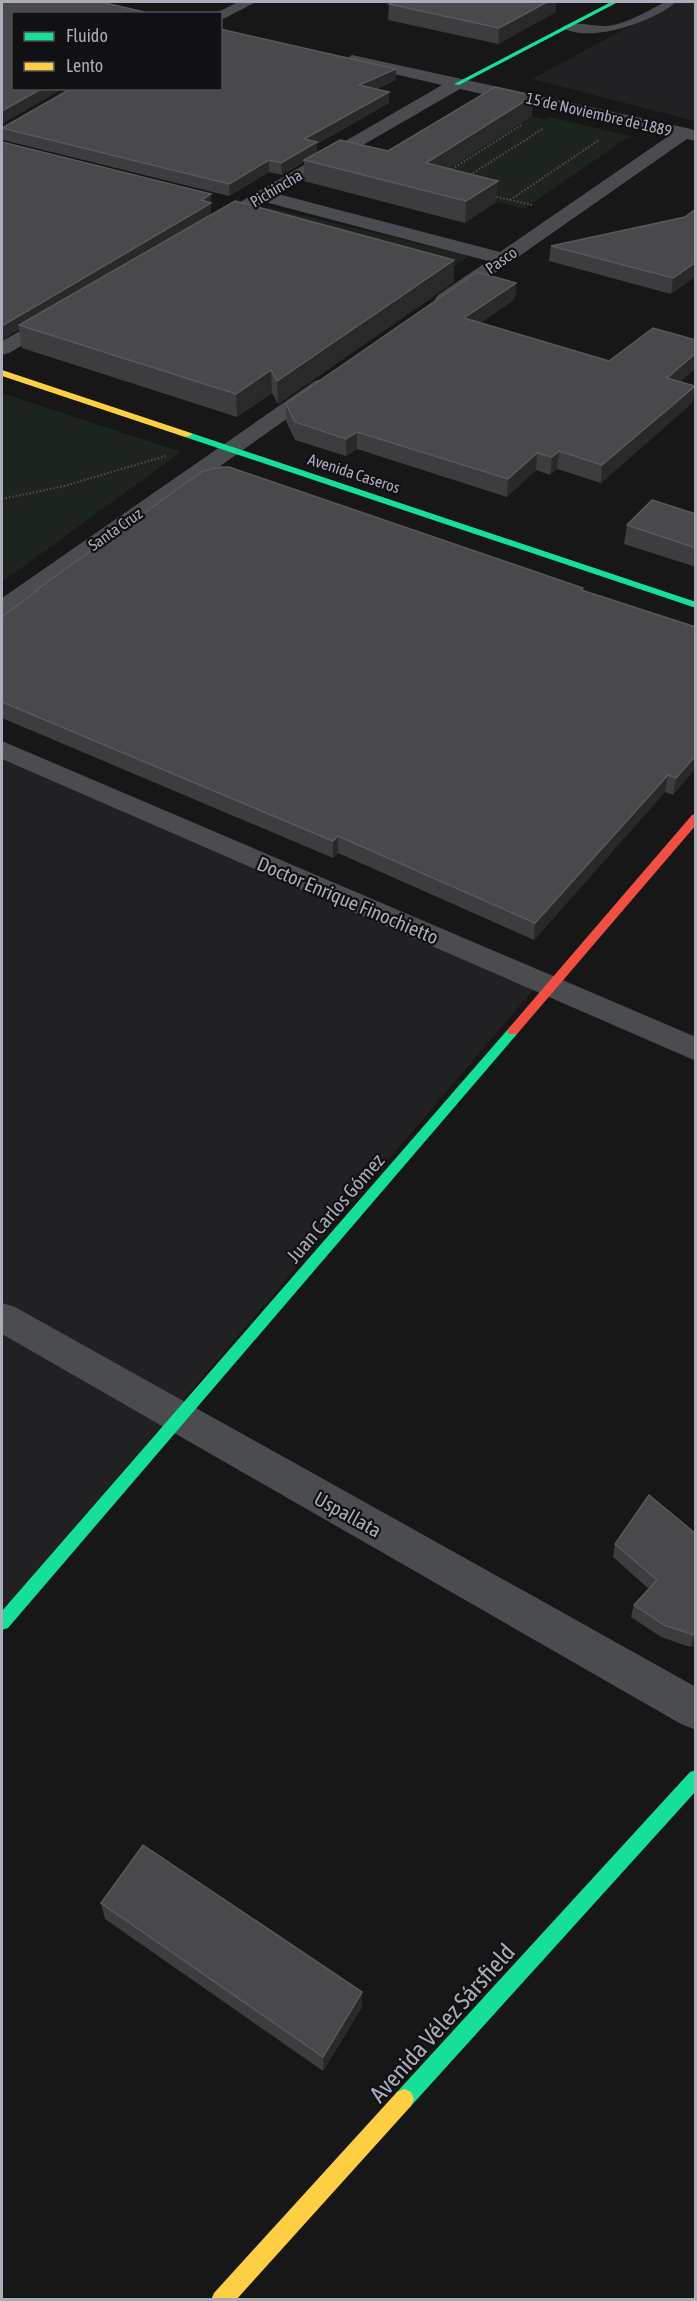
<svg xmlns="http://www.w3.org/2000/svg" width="697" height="2301" viewBox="0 0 697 2301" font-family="'Asap Condensed',sans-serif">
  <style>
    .built { fill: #212123 }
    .green { fill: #1d241e }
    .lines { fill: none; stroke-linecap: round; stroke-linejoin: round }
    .path { stroke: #4d4e52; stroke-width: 2; stroke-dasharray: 1.5 2; stroke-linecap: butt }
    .lane { fill: #4b4c50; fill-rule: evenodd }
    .street { fill: #4b4c50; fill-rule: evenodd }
    .fast { fill: #16e098; fill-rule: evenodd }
    .slow { fill: #ffcf43; fill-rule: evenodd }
    .jam { fill: #f24e42; fill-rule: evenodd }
    .wall { fill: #3d3d3f }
    .shaded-wall { fill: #29292a }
    .building { fill: #49494c; stroke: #58595d; stroke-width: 1.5 }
    .labels { text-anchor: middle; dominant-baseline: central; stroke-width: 4.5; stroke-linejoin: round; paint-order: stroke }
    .far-street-label { font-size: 16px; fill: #a8adb8; stroke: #111113 }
    .street-label { font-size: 20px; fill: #a8adb8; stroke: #111113 }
    .near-street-label { font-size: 24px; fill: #a8adb8; stroke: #111113 }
  </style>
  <rect width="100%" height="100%" fill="#171717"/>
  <path class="built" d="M675 2H695V121L532 79Z
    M2 752 535 988 2 1612Z"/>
  <path class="green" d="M532 116 545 120 549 117 630 136 524 209 426 183Z
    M263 208H272L469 256 438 278Z
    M2 393 181 452 2 582Z"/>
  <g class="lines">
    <path class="path" d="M449 171 523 124
      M470 175 544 128
      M493 196 532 205
      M510 200 599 140
      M2 499 64 486 166 456"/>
    <path class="lane" d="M665 2H676C655 21 588 45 562 27 572 20 596 27 608 26 629 23 647 11 665 2Z"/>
    <path class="street" d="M238 2H256L225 18 220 19V14H214Z
      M352 55 691 129 696 131V141L687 139 452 303H438L435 299 438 295 488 261 265 202 216 231H204L201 227 204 223 442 85 346 63 344 60ZM460 89 670 135 500 252 278 194Z
      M60 309 67 311 70 315 67 319 9 353 2 355V341Z
      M322 379 329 381 332 385 329 389 11 614 2 616V598L315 381Z
      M2 741 696 1037V1061L2 759Z
      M2 1303 15 1307 696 1687V1730L681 1724 2 1334Z"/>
    <path class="fast" d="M611 2H618L459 85 454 84Z
      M185 433H191L696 602V608L185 437Z
      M513 1027 517 1028 519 1031 517 1034 8 1628 2 1630V1611L509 1028Z
      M696 1770V1791L411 2106 404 2109 397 2106 394 2099 397 2092 690 1772Z"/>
    <path class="slow" d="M2 370 191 433 192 435 185 437 2 376Z
      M404 2089 411 2092 414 2099 411 2106 236 2300H211L214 2293 397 2092Z"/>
    <path class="jam" d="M696 814V825L517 1034H509L507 1031 509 1028 692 815Z"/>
  </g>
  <path class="wall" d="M389 4 556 12 498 44 388 20Z
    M396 80 376 89 389 92V103L317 144V153L388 151 533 96 532 116 449 168 496 202 465 223 304 181V162L282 175 269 172 229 196 3 140 2 128Z
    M2 142 212 206 211 207V214L454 260V282L278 404 272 393 237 417 22 348 19 329 2 340Z
    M696 209V276L671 294 549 261 551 246 685 217Z
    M516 283 515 299 480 323 609 361 696 340V368L680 382 695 386 692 403 601 483 557 469 550 475 536 470 507 497 357 449 346 456 295 440 286 421V404Z
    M696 514V567L624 544 627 525Z
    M583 588V590L696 627V768L673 795 665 792 534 940 338 853 333 858 2 718V617L35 593V591Z
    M696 1534V1645L690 1647 661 1637 631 1617 634 1605 649 1589 613 1557 615 1544Z
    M101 1903 362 1992V2007L323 2071 105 1919Z"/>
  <path class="shaded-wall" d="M547 2H556V12L498 44 499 28Z
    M396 69V80L359 96V85Z
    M43 88H64L2 124V111Z
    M389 92V103L317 144V154L304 160V162L282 175 281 163 304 139Z
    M533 96 532 116 426 183V163Z
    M269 160V172L229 196V184Z
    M498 181 496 202 465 223 466 201Z
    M211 194V215L19 325V329L2 340V326Z
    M454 260V282L278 404 277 381Z
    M696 262V276L671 294 673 278Z
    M516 283 515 299 463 335 464 318Z
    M696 353V368L665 395 667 378Z
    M271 370 272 393 237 417 236 394Z
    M695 386 692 403 601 483 602 465Z
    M357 432V449L346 456V439Z
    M559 451 557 469 550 475 552 457Z
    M537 453 536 470 507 497 508 479Z
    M696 755V768L673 795 676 778Z
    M668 775 665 792 534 940 535 923Z
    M338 836V853L333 858V841Z
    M696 1634V1645L690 1647 694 1635Z
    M362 1992V2007L323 2071V2057Z"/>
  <path class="building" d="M2 2H101L153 14H14V88H43L2 111Z
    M394 2H547L499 28 389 4Z
    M220 29 396 69 359 85 389 92 304 139 317 142 281 163 269 160 229 184 2 128 72 88H220Z
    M495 87 533 96 426 163 498 181 466 201 304 160 340 140 388 151Z
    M2 142 211 194 201 200 211 203 2 326Z
    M235 201 454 260 277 381 271 370 236 394 19 325Z
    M696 209V262L673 278 551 246 685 217Z
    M477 272 516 283 464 318 609 361 653 328 696 340V353L667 378 695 386 602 465 559 451 552 457 537 453 508 479 357 432 346 439 295 422 286 404Z
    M221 467H229L583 588 581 590 696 627V755L676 778 668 775 535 923 338 836 333 841 2 702V617L37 591H35L203 471Z
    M652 500 696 514V548L627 525Z
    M649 1495 696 1534V1634L694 1635 664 1625 634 1605 657 1580 615 1544Z
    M143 1845 362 1992 323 2057 101 1903Z"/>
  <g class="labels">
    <g class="far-street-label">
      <text transform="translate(599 114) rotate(13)">15 de Noviembre de 1889</text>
      <text transform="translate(276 188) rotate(-31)">Pichincha</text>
      <text transform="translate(501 260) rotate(-35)">Pasco</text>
      <text transform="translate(354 473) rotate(18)">Avenida Caseros</text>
      <text transform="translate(115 529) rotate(-35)">Santa Cruz</text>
    </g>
    <g class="street-label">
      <text transform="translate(348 900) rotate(23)">Doctor Enrique Finochietto</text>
      <text transform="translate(335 1208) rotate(-49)">Juan Carlos Gómez</text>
      <text transform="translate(348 1514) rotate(29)">Uspallata</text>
    </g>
    <g class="near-street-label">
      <text transform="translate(442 2023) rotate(-48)">Avenida Vélez Sársfield</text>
    </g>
  </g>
  <rect width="697" height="2301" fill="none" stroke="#a8adb8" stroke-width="6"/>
  <rect x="12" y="12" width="210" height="78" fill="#111113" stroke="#4d4f55" stroke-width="1.5"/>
  <rect x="24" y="32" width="30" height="9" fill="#16e098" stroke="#4d4f55" stroke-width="1.5"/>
  <text x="66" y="42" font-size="18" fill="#a8adb8">Fluido</text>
  <rect x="24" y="62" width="30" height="9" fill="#ffcf43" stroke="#4d4f55" stroke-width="1.5"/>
  <text x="66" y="72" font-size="18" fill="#a8adb8">Lento</text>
</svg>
